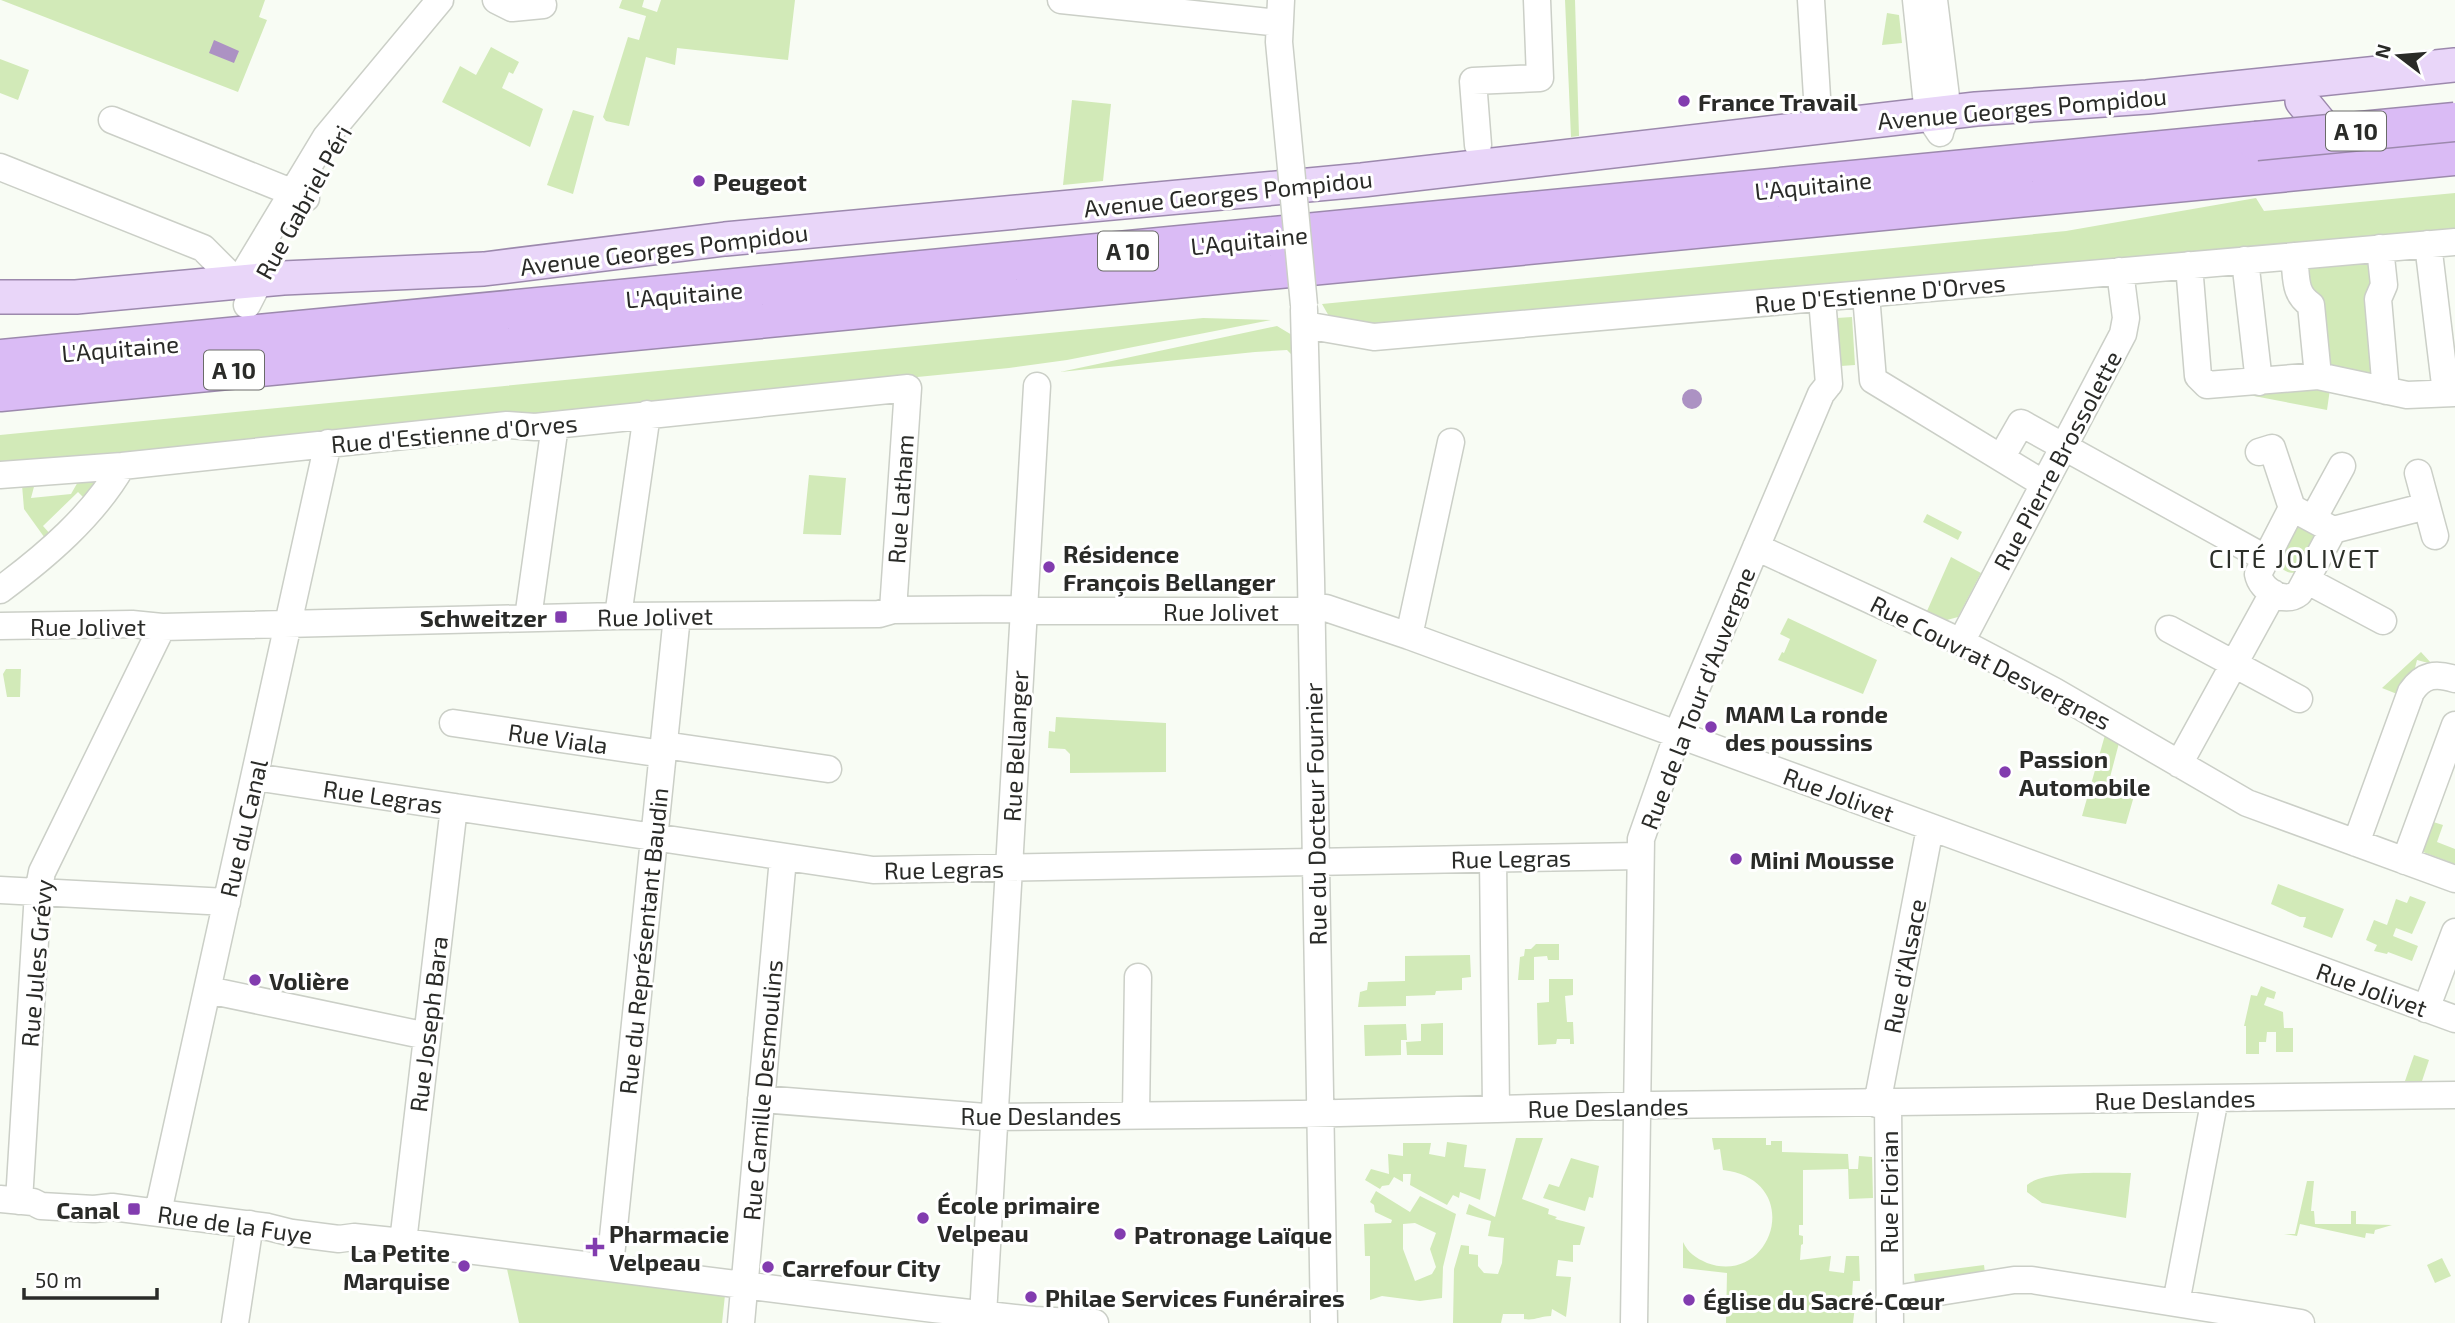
<svg xmlns="http://www.w3.org/2000/svg" width="2455" height="1323" viewBox="0 0 2455 1323" font-family="'Exo 2',sans-serif">
  <style>
    .green { fill: #d2eab8; fill-rule: evenodd }
    .water { fill: #ac92c3 }
    .lines { fill: none; stroke-linecap: round; stroke-linejoin: round }
    .minor-casing { stroke: #cbcfc7; stroke-width: 29 }
    .major-casing { stroke: #9c89ad; stroke-width: 36 }
    .highway-casing { stroke: #9c89ad; stroke-width: 41 }
    .minor { stroke: #fff; stroke-width: 26 }
    .major { stroke: #e9d6f9; stroke-width: 33 }
    .highway { stroke: #dabbf5; stroke-width: 38 }
    .minor-bridge-casing { stroke: #cbcfc7; stroke-width: 29; stroke-linecap: butt }
    .highway-bridge-casing { stroke: #9c89ad; stroke-width: 41; stroke-linecap: butt }
    .minor-bridge { stroke: #fff; stroke-width: 26 }
    .highway-bridge { stroke: #dabbf5; stroke-width: 38 }
    .poi-dot { fill: #823caf; stroke: #fff; stroke-width: 2.5 }
    .labels { text-anchor: middle; dominant-baseline: central; stroke-width: 6; stroke-linejoin: round; paint-order: stroke }
    .shield { fill: #fff; stroke: #6a6b68; stroke-width: 2 }
    .shield-label { font-size: 23px; font-weight: bold; fill: #2a2b28 }
    .poi-label { font-size: 24px; font-weight: bold; fill: #2a2b28; stroke: #fff; text-anchor: start }
    .street-label { font-size: 24px; fill: #2a2b28; stroke: #fff }
    .neighbourhood-label { font-size: 26px; letter-spacing: 2px; fill: #2c2f29; stroke: #fff }
  </style>
  <rect width="100%" height="100%" fill="#f8fcf4"/>
  <path class="green" d="M1 0H265L259 17 267 20 238 92Z
    M622 0H644L642 7 657 12 661 0H795L788 60 677 48 675 65 646 57 629 126 606 121 603 117 628 37 639 40 646 16 619 8Z
    M1565 0H1575L1579 136 1571 137Z
    M1887 13 1899 15 1902 43 1882 45Z
    M491 47 519 62 513 74 509 72 502 88 543 109 530 147 442 102 460 66 476 75Z
    M0 59 29 70 18 100 0 93Z
    M1072 100 1111 104 1103 181 1063 185Z
    M573 110 594 116 573 194 547 185Z
    M2455 193V233L1420 327 1334 325 1322 304 2066 231 2256 198 2264 211Z
    M2370 259 2378 375 2332 374 2309 294 2307 264Z
    M1852 317 1855 365 1841 366 1837 318Z
    M1203 318 1271 320 1067 360 1009 368 0 467V435Z
    M1277 326 1292 335 1293 356 1287 350 1255 352 1060 372Z
    M2304 385 2330 389 2327 410 2233 392Z
    M809 475 846 478 841 535 803 534Z
    M93 479 99 483 87 501 78 492 43 526 52 536 47 541 24 509 22 485 35 483 31 498 71 494 79 480Z
    M1927 514 1962 532 1958 540 1923 522Z
    M2297 519 2324 533 2299 572C2289 575 2280 570 2277 560Z
    M1951 557 1981 573 1958 617 1947 620 1927 611Z
    M1788 618 1877 660 1863 694 1778 660 1782 652 1784 653 1790 639 1780 634Z
    M2421 652 2432 664 2417 660 2415 668 2397 694 2382 688Z
    M6 669H21L20 697H7L3 674Z
    M1056 717 1166 723V772L1070 773V754L1065 749 1048 748 1049 731 1055 732Z
    M2105 735 2119 743 2109 781 2136 789 2126 824 2082 816Z
    M2430 821 2443 825 2437 842 2455 849V864L2423 852 2421 846Z
    M2278 884 2344 909 2332 938 2303 927 2306 917H2300L2271 904Z
    M2410 896 2426 902 2412 934 2396 928 2393 936 2418 946 2412 961 2388 952 2387 954 2374 951 2377 945 2366 940 2374 920 2387 925 2396 899 2407 903Z
    M1536 944H1559V960H1548L1547 956 1534 957V980H1518L1520 957 1524 956 1525 949H1531Z
    M1470 955 1471 977 1462 978V990L1436 991 1435 995 1406 996V1006L1358 1007 1360 992 1367 990 1368 982 1405 981V956Z
    M1549 979H1573V995L1565 996 1567 1022H1573L1574 1044H1570V1039H1557L1556 1044 1538 1045 1537 1003 1549 1002Z
    M2261 986 2276 992 2274 999 2267 997 2264 1005 2283 1012 2284 1028H2293V1052H2276V1032H2267L2266 1042H2259V1054H2246V1026H2244L2251 995 2257 996Z
    M1443 1023V1055H1407L1406 1042 1421 1041V1024Z
    M1406 1024 1407 1040H1401V1055L1365 1056 1364 1025Z
    M2414 1055 2429 1060 2422 1081H2405Z
    M1516 1138H1543L1522 1199 1549 1209 1548 1214 1557 1217 1555 1219 1585 1227 1580 1245H1573V1262L1558 1260 1556 1276 1571 1277 1566 1317 1552 1309 1551 1316C1541 1316 1534 1321 1524 1319V1314H1503L1501 1323H1453L1454 1269 1461 1245 1469 1246V1254L1478 1255V1266L1484 1273 1498 1274 1502 1263 1504 1238 1488 1236 1491 1221 1466 1214 1469 1204 1495 1217Z
    M1712 1138H1766V1145H1771V1141H1782V1152L1848 1154 1849 1169H1858L1859 1156 1872 1157 1873 1198 1849 1199 1848 1169 1803 1170V1225H1799V1235L1803 1236V1244L1801 1245 1800 1260 1831 1256 1829 1271 1844 1273 1846 1256H1859L1860 1281H1853L1852 1297 1856 1298 1853 1323H1726L1727 1273 1683 1268V1242C1688 1253 1696 1258 1707 1263 1773 1287 1806 1180 1723 1170L1720 1149 1714 1150Z
    M1447 1142 1467 1145 1464 1167 1486 1169 1480 1200 1460 1192 1459 1198 1453 1195 1447 1205 1410 1185 1411 1174H1403V1182L1394 1177 1389 1185 1382 1186 1380 1189 1365 1180 1371 1169 1389 1174 1388 1154 1403 1156V1143H1431L1429 1154 1445 1157Z
    M1571 1158 1599 1166 1593 1198 1589 1197 1585 1211 1543 1198 1549 1184 1559 1187Z
    M2131 1173 2126 1218 2042 1203 2027 1192V1185C2043 1170 2108 1173 2131 1173Z
    M2307 1181H2314L2311 1211H2314L2315 1224H2351V1211H2356V1224L2392 1225 2375 1230 2374 1234 2366 1233 2365 1238 2300 1224 2297 1236 2284 1234H2295Z
    M1376 1191 1410 1212 1420 1196 1456 1214 1443 1267 1442 1298 1420 1301 1382 1296 1370 1300V1256H1365L1364 1224 1391 1223 1392 1220 1375 1212 1374 1205 1370 1202ZM1415 1223 1436 1233 1430 1249 1436 1267 1432 1274 1415 1281 1403 1249V1224Z
    M2442 1258 2451 1276 2435 1283 2427 1265Z
    M1984 1265 1985 1273 1915 1283 1914 1274Z
    M507 1269 725 1295 722 1323H519Z"/>
  <path class="water" d="M214 40 239 51 234 63 209 53Z
    M1682 399a10 10 0 1 1 20 0a10 10 0 1 1-20 0Z"/>
  <g class="lines">
    <defs>
      <path id="minor" d="M496 0 512 8 543 5
        M1061 0 1279 23
        M1281 0 1279 42 1291 168
        M1811 0 1817 97
        M1916 0 1928 115 1940 133
        M1934 0 1948 113 1941 129
        M112 120 306 198
        M1478 145 1473 81 1540 78 1537 0
        M0 167 203 248 238 283 326 137 440 0
        M2428 244 2446 393
        M2380 248 2384 285 2378 299 2386 391
        M2294 256C2297 277 2293 293 2311 305L2318 376
        M2245 260 2259 382
        M2189 265 2198 376 2207 385 2318 376 2407 395 2455 393
        M1866 295 1873 380
        M1822 299 1829 384
        M247 305 267 266
        M1304 310 1311 579 1324 1323
        M1305 325 1374 337 2455 242
        M1873 380 2044 484
        M2259 452 2272 448 2292 508
        M2001 458 2021 423 2265 558
        M2418 473 2435 536
        M0 475 122 466 507 425 535 427 908 388 893 610
        M2292 508 2333 530 2299 593C2284 605 2261 590 2258 574Z
        M2313 519 2342 466
        M2333 530 2427 506
        M1756 547 1961 642 2054 691 2247 803 2455 879
        M2306 580 2383 621
        M0 590C46 556 93 516 122 466
        M618 616 647 414
        M528 618 555 425
        M0 626 132 624 162 627 618 616 879 614 893 610 1013 609 1023 611H1297L1326 608 1409 636 2455 1019
        M2169 629 2299 699
        M1409 636 1451 442
        M1961 642 2123 334 2126 318 2120 271
        M453 723 663 754
        M664 745 828 769
        M2179 764 2273 593
        M255 777 873 870 1640 856
        M2356 843 2411 692C2423 674 2436 673 2455 679
        M1493 859 1496 1108
        M2405 861 2455 725
        M0 890 227 902
        M208 990 427 1036
        M2426 1009 2455 932
        M761 1099 985 1117 1300 1114 1653 1105 2455 1095
        M1877 1104 1930 828
        M1888 1104 1890 1323
        M1136 1115 1138 977
        M0 1199 33 1202 41 1206 94 1209 112 1207 268 1227 292 1233 339 1239 354 1237 403 1242 934 1309 1034 1320 1095 1323
        M19 1201 38 892 42 872 162 627
        M158 1212 328 443
        M403 1242 454 807
        M610 1266 677 616
        M1889 1300 2014 1280H2032L2301 1323
        M2176 1303 2215 1098
        M983 1315 1037 386
        M235 1323 250 1224
        M741 1323 783 858
        M1634 1323 1641 839 1682 722 1821 394 1829 384"/>
      <path id="major" d="M2302 101 2337 144 2345 148
        M0 297H76L283 278 484 269 725 239 1362 180 1976 109 2147 97 2455 65"/>
      <path id="highway" d="M0 359 2256 141
        M0 392 2455 156"/>
    </defs>
    <use href="#minor" class="minor-casing"/>
    <use href="#major" class="major-casing"/>
    <use href="#highway" class="highway-casing"/>
    <use href="#minor" class="minor"/>
    <use href="#major" class="major"/>
    <use href="#highway" class="highway"/>
    <defs>
      <path id="minor-bridge" d="M1291 168 1304 305"/>
      <path id="highway-bridge" d="M2256 141 2455 122"/>
    </defs>
    <use href="#minor-bridge" class="minor-bridge-casing"/>
    <use href="#highway-bridge" class="highway-bridge-casing"/>
    <use href="#minor-bridge" class="minor-bridge"/>
    <use href="#highway-bridge" class="highway-bridge"/>
  </g>
  <g class="poi-dot">
    <circle cx="1684" cy="101" r="7"/>
    <circle cx="699" cy="181" r="7"/>
    <circle cx="1049" cy="567" r="7"/>
    <rect x="554" y="610" width="14" height="14" rx="3.5"/>
    <circle cx="1711" cy="727" r="7"/>
    <circle cx="2005" cy="772" r="7"/>
    <circle cx="1736" cy="859" r="7"/>
    <circle cx="255" cy="980" r="7"/>
    <rect x="127" y="1202" width="14" height="14" rx="3.5"/>
    <circle cx="923" cy="1218" r="7"/>
    <circle cx="1120" cy="1234" r="7"/>
    <path d="M591.5 1236.5h7v7h7v7h-7v7h-7v-7h-7v-7h7z"/>
    <circle cx="464" cy="1266" r="7"/>
    <circle cx="768" cy="1267" r="7"/>
    <circle cx="1031" cy="1297" r="7"/>
    <circle cx="1689" cy="1300" r="7"/>
  </g>
  <g class="labels">
    <g class="shield">
      <rect x="2326" y="111.5" width="60" height="39" rx="5"/>
      <rect x="1098" y="231.5" width="60" height="39" rx="5"/>
      <rect x="204" y="350.5" width="60" height="39" rx="5"/>
    </g>
    <g class="shield-label">
      <text x="2356" y="131">A 10</text>
      <text x="1128" y="251">A 10</text>
      <text x="234" y="370">A 10</text>
    </g>
    <g class="poi-label">
      <text x="1698" y="101">France Travail</text>
      <text x="713" y="181">Peugeot</text>
      <text x="1063" y="553">Résidence<tspan x="1063" dy="28">François Bellanger</tspan></text>
      <text x="547" y="617" text-anchor="end">Schweitzer</text>
      <text x="1725" y="713">MAM La ronde<tspan x="1725" dy="28">des poussins</tspan></text>
      <text x="2019" y="758">Passion<tspan x="2019" dy="28">Automobile</tspan></text>
      <text x="1750" y="859">Mini Mousse</text>
      <text x="269" y="980">Volière</text>
      <text x="937" y="1204">École primaire<tspan x="937" dy="28">Velpeau</tspan></text>
      <text x="120" y="1209" text-anchor="end">Canal</text>
      <text x="609" y="1233">Pharmacie<tspan x="609" dy="28">Velpeau</tspan></text>
      <text x="1134" y="1234">Patronage Laïque</text>
      <text x="450" y="1252" text-anchor="end">La Petite<tspan x="450" dy="28">Marquise</tspan></text>
      <text x="782" y="1267">Carrefour City</text>
      <text x="1045" y="1297">Philae Services Funéraires</text>
      <text x="1703" y="1300">Église du Sacré-Cœur</text>
    </g>
    <g class="street-label">
      <text transform="translate(2022 108) rotate(-5)">Avenue Georges Pompidou</text>
      <text transform="translate(1813 185) rotate(-6)">L'Aquitaine</text>
      <text transform="translate(1228 193) rotate(-6)">Avenue Georges Pompidou</text>
      <text transform="translate(303 202) rotate(-61)">Rue Gabriel Péri</text>
      <text transform="translate(1249 240) rotate(-6)">L'Aquitaine</text>
      <text transform="translate(664 249) rotate(-7)">Avenue Georges Pompidou</text>
      <text transform="translate(1880 293) rotate(-5)">Rue D'Estienne D'Orves</text>
      <text transform="translate(684 294) rotate(-5)">L'Aquitaine</text>
      <text transform="translate(120 348) rotate(-5)">L'Aquitaine</text>
      <text transform="translate(454 433) rotate(-5)">Rue d'Estienne d'Orves</text>
      <text transform="translate(2057 460) rotate(-62)">Rue Pierre Brossolette</text>
      <text transform="translate(900 499) rotate(-86)">Rue Latham</text>
      <text x="1221" y="611">Rue Jolivet</text>
      <text transform="translate(655 616) rotate(-1)">Rue Jolivet</text>
      <text x="88" y="626">Rue Jolivet</text>
      <text transform="translate(1991 662) rotate(27)">Rue Couvrat Desvergnes</text>
      <text transform="translate(1697 698) rotate(-69)">Rue de la Tour d'Auvergne</text>
      <text transform="translate(558 738) rotate(8)">Rue Viala</text>
      <text transform="translate(1015 746) rotate(-87)">Rue Bellanger</text>
      <text transform="translate(1839 794) rotate(20)">Rue Jolivet</text>
      <text transform="translate(383 796) rotate(8)">Rue Legras</text>
      <text transform="translate(1315 814) rotate(-91)">Rue du Docteur Fournier</text>
      <text transform="translate(243 828) rotate(-77)">Rue du Canal</text>
      <text transform="translate(1511 858) rotate(-1)">Rue Legras</text>
      <text transform="translate(944 869) rotate(-1)">Rue Legras</text>
      <text transform="translate(643 941) rotate(-84)">Rue du Représentant Baudin</text>
      <text transform="translate(36 963) rotate(-85)">Rue Jules Grévy</text>
      <text transform="translate(1904 966) rotate(-79)">Rue d'Alsace</text>
      <text transform="translate(2372 989) rotate(20)">Rue Jolivet</text>
      <text transform="translate(428 1024) rotate(-83)">Rue Joseph Bara</text>
      <text transform="translate(762 1090) rotate(-85)">Rue Camille Desmoulins</text>
      <text transform="translate(2175 1099) rotate(-1)">Rue Deslandes</text>
      <text transform="translate(1608 1107) rotate(-1)">Rue Deslandes</text>
      <text x="1041" y="1115">Rue Deslandes</text>
      <text transform="translate(1888 1192) rotate(-90)">Rue Florian</text>
      <text transform="translate(235 1224) rotate(8)">Rue de la Fuye</text>
    </g>
    <g class="neighbourhood-label">
      <text x="2295" y="557">CITÉ JOLIVET</text>
    </g>
  </g>
  <g transform="translate(2399 56) rotate(286)" stroke="#ffffff" stroke-width="5" paint-order="stroke">
  <path d="M0-5L12 26L0 18L-12 26Z" fill="#2a2b28"/>
  <text y="-10" font-size="19" font-weight="bold" text-anchor="middle" fill="#2a2b28">N</text>
  </g>
  <path d="M24 1288v10h133v-10" fill="none" stroke="#2a2b28" stroke-width="3.5"/>
  <text x="35" y="1288" font-size="21" fill="#2a2b28" stroke="#ffffff" stroke-width="5" paint-order="stroke">50 m</text>
</svg>
